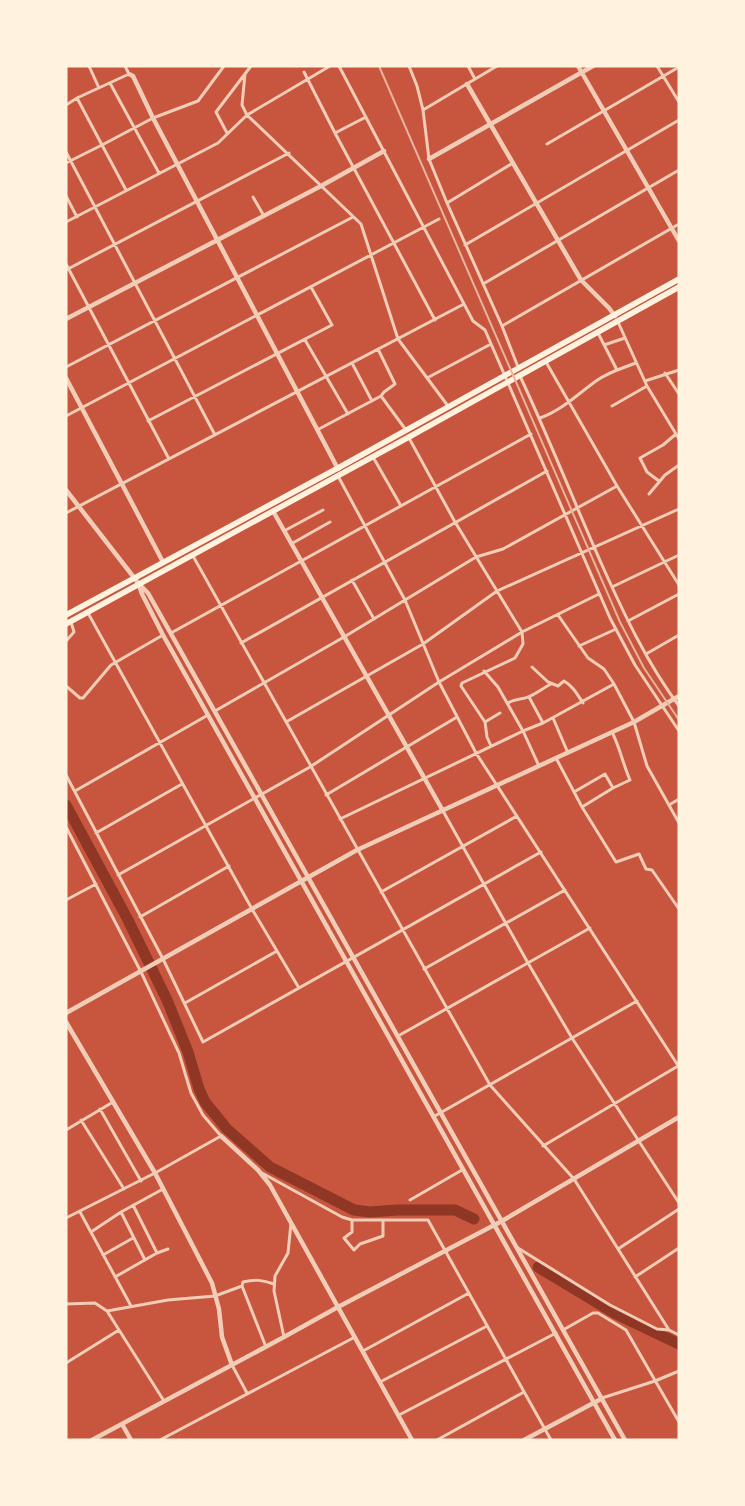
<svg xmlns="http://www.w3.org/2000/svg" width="745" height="1506" viewBox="0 0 745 1506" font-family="'DM Sans',sans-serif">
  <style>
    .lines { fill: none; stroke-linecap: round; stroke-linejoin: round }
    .river { stroke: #8f3625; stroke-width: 11 }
    .minor { stroke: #f1ccb7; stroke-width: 3 }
    .tertiary { stroke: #f1ccb7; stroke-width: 4.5 }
    .trunk { stroke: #fff3e0; stroke-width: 5.5 }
    .rail { stroke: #e9b49f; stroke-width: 2 }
  </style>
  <rect width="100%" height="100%" fill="#c8553d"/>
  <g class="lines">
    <path class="river" d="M66 805 127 918 167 1000 188 1052 199 1089 205 1102 227 1129 270 1167 354 1210 370 1212 397 1210H455L474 1219
      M538 1267 616 1314 679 1344"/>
    <path class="minor" d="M89 66 99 88
      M339 66 473 321 485 330 610 618 635 665 679 731
      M409 66 417 86 423 110 429 159 447 203 502 326 518 367
      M468 66 475 79
      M657 66 679 102
      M304 72 335 133 435 320
      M245 74 242 105 247 115 361 224 398 339 448 406
      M110 83 159 173
      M77 98 102 145 153 118 198 101 224 66
      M66 105 77 98 129 74 125 66
      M423 110 497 66
      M227 133 216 112 251 66
      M335 133 366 117
      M547 144 679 67
      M66 152 215 435
      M66 163 102 145 126 190
      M66 196 77 217
      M253 197 264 216
      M447 203 513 163
      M66 222 218 143 247 115 330 66
      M465 245 679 120
      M66 264 169 459
      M66 270 289 153
      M483 284 679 170
      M618 322 647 386 679 439
      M502 326 679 224
      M598 333 617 370
      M305 340 348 414
      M604 345 625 338
      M378 349 395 384 384 392 381 396
      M546 362 617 486 679 585
      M352 363 372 401
      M66 367 353 217
      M665 373 679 394
      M520 376C549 438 574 502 602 565 624 614 647 663 679 706
      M427 378 491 344
      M645 381 679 370
      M612 406 647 386
      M66 416 439 219
      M540 418C562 410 578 394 596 381 608 372 623 368 636 363
      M148 421 332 325 311 287
      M319 429 381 396 406 430
      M409 438 455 522 522 632 523 644 515 658 462 683 461 686 485 722 487 737 491 746
      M373 457 401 506
      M338 476 405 600 439 682 476 753 679 1067
      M659 481 647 472 640 458 663 445 676 434
      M649 494 665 475 679 465
      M66 513 464 304
      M284 531 323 510
      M291 544 330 522
      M193 556 490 1085 574 1179 669 1330
      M352 580 374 619
      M612 587 679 555
      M88 613 252 909 299 988
      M558 615 588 658 604 669 614 684 634 722 647 766 679 823
      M628 621 679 594
      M171 633 531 434
      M66 641 74 632 71 622
      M241 643 547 471
      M579 646 616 629
      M646 654 679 635
      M532 667 548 682 558 686 564 681C573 686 577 694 583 703
      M66 686 80 698H83L111 665 163 635
      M529 697 543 723 614 684
      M508 703C516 698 522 700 528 697 536 694 543 688 551 684
      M215 711 344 637 476 557 503 549 617 486
      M553 718 568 753
      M286 722 423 644 497 591 679 509
      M485 722 500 713
      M556 758 582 807 616 862 639 854 646 869 652 870 679 909
      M539 766 523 731 543 723
      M66 775 163 959 203 1042 541 852
      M75 791 208 715
      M574 792 605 774 613 788
      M326 795 457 717
      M669 805 679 799
      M582 807 613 788 630 780C623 764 620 748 612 732
      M443 811 528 963 572 1038 679 1203
      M340 819 523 731 498 687 484 671
      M66 827 141 972 179 1053 191 1093 203 1115 221 1136 155 1173 66 1218
      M96 833 182 784
      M118 875 310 767 439 682 522 632 599 594
      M381 892 517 816
      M66 900 96 884
      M140 917 229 866
      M424 969 565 890
      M185 1003 277 951
      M398 1036 590 928
      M100 1109 141 1181
      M433 1117 637 1001
      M81 1120 124 1189
      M66 1130 113 1102
      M543 1146 678 1066
      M262 1173 342 1217 352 1220H428L551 1440
      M410 1200 462 1170
      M133 1205 157 1253
      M80 1212 131 1306
      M121 1212 145 1260
      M352 1220V1232L344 1238 354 1250 360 1244 383 1236V1220
      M91 1232 121 1212 163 1189
      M518 1248 610 1305 657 1329 669 1330 679 1335
      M618 1249 679 1209
      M103 1255 133 1238
      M115 1277 157 1253 168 1249
      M635 1277 679 1248
      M242 1286 266 1347
      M66 1304 95 1303 107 1311 164 1401
      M107 1311 168 1300 215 1296 242 1286 243 1282C255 1279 263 1280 274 1284
      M563 1330 593 1313H598L626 1330 679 1422
      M284 1337 274 1291 275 1276 288 1253 291 1223
      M363 1351 469 1293
      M66 1363 119 1330
      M232 1365 247 1393
      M380 1382 487 1326
      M602 1398 655 1381 679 1371
      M399 1415 556 1333
      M160 1440 355 1337
      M437 1440 524 1392"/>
    <path class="tertiary" d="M578 66 679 241
      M129 74 133 76 153 118 338 469
      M467 84 581 280 609 308 615 316
      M429 159 593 66
      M66 319 321 186 384 151
      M66 378 163 562
      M66 490 139 584 148 593 625 1440
      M273 511 443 811
      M139 585 142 594 163 635 208 715 615 1440
      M66 1013 357 850 634 722 679 696
      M66 1022 155 1173 212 1283 219 1309 222 1337 232 1365
      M221 1136 258 1170 270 1185 412 1440
      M122 1424 131 1440
      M92 1440 284 1337 338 1307 502 1221 679 1117
      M524 1440 601 1399"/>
    <path class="trunk" d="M66 615 338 468 679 279
      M66 624 409 437 679 287"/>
    <path class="rail" d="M379 66 620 622 644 668 679 720"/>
  </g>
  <rect width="745" height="1506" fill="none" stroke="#fff3e0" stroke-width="135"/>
</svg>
